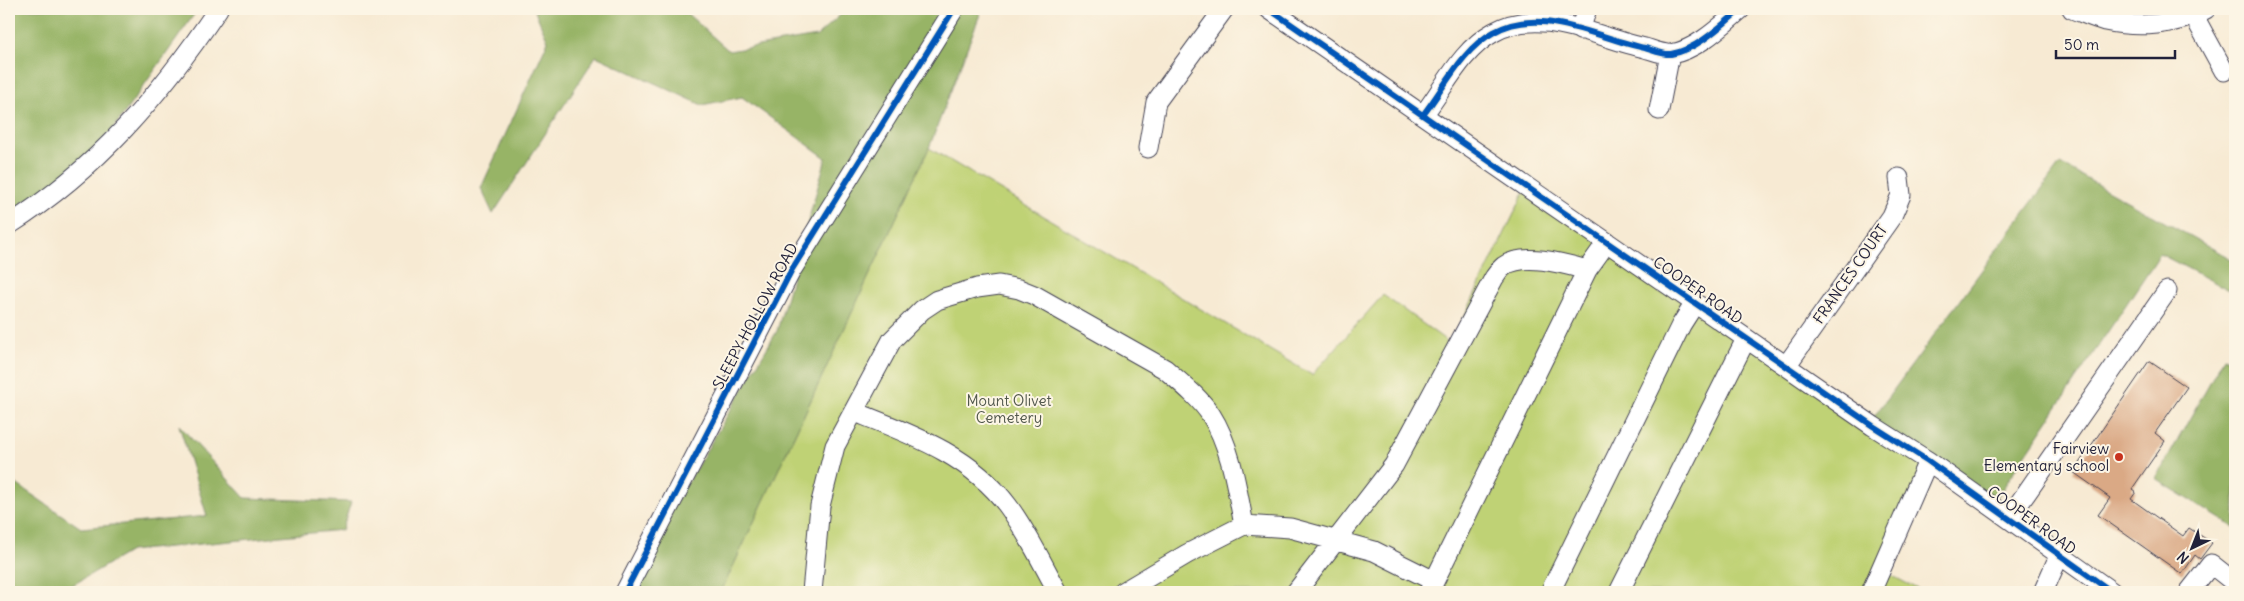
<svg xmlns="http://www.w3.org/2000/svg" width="2244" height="601" viewBox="0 0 2244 601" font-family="Delius,sans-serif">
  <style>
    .green { fill: #bfd275; stroke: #707a58 }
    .forest { fill: #97b466; stroke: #5c6b50 }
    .building { fill: #daa985 }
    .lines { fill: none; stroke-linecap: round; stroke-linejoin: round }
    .minor-casing { stroke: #424052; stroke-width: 21 }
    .minor { stroke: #fff; stroke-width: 19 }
    .cycleway-casing { stroke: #fcf5e5; stroke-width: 9 }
    .cycleway { stroke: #0057b8; stroke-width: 6 }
    .poi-dot { fill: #c8321e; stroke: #fcf5e5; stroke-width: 2 }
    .labels { text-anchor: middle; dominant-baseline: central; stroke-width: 4; stroke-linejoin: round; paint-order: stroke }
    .street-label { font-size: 15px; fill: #22223b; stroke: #fcf5e5 }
    .park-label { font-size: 15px; fill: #51574c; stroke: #fcf5e5 }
    .poi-label { font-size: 15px; fill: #22223b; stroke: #fcf5e5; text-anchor: end }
  </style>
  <rect width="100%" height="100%" fill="#fcf5e5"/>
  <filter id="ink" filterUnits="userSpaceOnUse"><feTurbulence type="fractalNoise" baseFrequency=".02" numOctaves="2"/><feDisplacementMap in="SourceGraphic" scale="10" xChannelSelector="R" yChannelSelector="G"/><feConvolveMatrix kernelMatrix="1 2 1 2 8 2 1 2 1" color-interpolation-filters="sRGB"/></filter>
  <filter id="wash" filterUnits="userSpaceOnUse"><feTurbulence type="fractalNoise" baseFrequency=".0096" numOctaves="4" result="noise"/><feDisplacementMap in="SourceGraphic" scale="20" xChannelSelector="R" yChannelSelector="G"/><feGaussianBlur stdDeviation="1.12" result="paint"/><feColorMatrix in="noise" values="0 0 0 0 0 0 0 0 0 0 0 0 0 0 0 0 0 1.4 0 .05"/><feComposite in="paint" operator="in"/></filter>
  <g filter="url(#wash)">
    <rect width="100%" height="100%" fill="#f7ead3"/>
    <path class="green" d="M929 148 1312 375 1383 295 1451 344 1526 189 1924 464 1879 569 1923 592H721Z"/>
    <path class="forest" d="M9 9H198L94 156 9 212Z
      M534 9H682L729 51 817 36 847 9H982L929 148 721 592H623L777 331 826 158 742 97 702 105 596 56 493 214 481 188 548 41Z
      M2060 164 2235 261V293L2160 254 1989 509 1867 426Z
      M2224 357 2235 363V528L2156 479Z
      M179 425 245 498 351 502 342 530 130 551 61 592H9V479L81 528 207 516Z"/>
    <g id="blocks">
      <path class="building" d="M2149 361 2187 387 2155 433 2165 441 2132 489 2136 492 2131 499 2183 536 2189 528 2212 543 2200 559 2195 555 2182 574 2098 515 2110 498 2073 472Z"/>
    </g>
  </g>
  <g filter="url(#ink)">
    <use href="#blocks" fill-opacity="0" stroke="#424052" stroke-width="1"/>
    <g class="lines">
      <defs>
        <path id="minor" d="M1269 9 1873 426 1928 461 2112 592
          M2072 9C2083 13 2094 18 2105 21 2137 28 2178 26 2206 9
          M2194 16 2224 71
          M1580 30 1587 9
          M1659 110 1670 54
          M1423 115C1445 87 1461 50 1494 32 1542 5 1597 38 1645 48 1652 50 1664 55 1671 54 1697 50 1722 25 1741 9
          M1148 148 1156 102 1224 9
          M9 225C97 169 160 95 218 9
          M1786 366 1892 216 1901 195 1899 178
          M855 412C913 435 970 455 1008 506 1028 533 1042 563 1058 592
          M2009 518 2167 291
          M625 592 791 271 954 9
          M812 592 820 506 835 446 892 340 922 310 937 300 977 288 999 285 1019 289 1034 295 1165 369C1181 383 1200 398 1211 415 1231 446 1237 490 1244 525
          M1123 592 1187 554 1244 525 1290 528 1374 551 1434 581
          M1296 592 1394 465 1494 278C1497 274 1500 269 1504 266 1524 252 1565 264 1587 270
          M1429 592 1587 270 1607 242
          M1550 592 1681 325 1695 303
          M1619 592 1746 339
          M1871 592 1928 461
          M2043 592 2059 556
          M2189 592 2211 564 2235 583"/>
      </defs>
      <use href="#minor" class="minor-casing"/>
      <use href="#minor" class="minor"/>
      <defs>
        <path id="cycleway" d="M1269 9 1873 426 1928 461 2112 592
          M1423 115C1445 87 1461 50 1494 32 1542 5 1597 38 1645 48 1652 50 1664 55 1671 54 1697 50 1722 25 1741 9
          M625 592 791 271 954 9"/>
      </defs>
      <use href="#cycleway" class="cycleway-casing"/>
      <use href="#cycleway" class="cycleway"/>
    </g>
  </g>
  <circle class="poi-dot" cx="2119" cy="457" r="5"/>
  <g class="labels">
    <g class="street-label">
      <text transform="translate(1850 274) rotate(-55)">FRANCES COURT</text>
      <text transform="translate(1698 290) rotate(35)">COOPER ROAD</text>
      <text transform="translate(755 316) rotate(-62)">SLEEPY HOLLOW ROAD</text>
      <text transform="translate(2032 520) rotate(36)">COOPER ROAD</text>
    </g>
    <g class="park-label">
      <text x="1009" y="400">Mount Olivet<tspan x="1009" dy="17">Cemetery</tspan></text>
    </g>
    <g class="poi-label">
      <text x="2109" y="448">Fairview<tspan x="2109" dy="17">Elementary school</tspan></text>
    </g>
  </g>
  <rect width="2244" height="601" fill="none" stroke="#fcf5e5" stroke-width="30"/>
  <g transform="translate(2192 548) rotate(223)" stroke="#fcf5e5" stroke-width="4" paint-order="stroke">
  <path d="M0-4L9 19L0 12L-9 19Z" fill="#22223b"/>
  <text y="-8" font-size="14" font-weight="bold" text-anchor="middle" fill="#22223b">N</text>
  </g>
  <path d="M2056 50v8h119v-8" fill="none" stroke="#22223b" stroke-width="2.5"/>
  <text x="2064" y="50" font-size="15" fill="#22223b" stroke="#fcf5e5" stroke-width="4" paint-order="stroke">50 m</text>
</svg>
